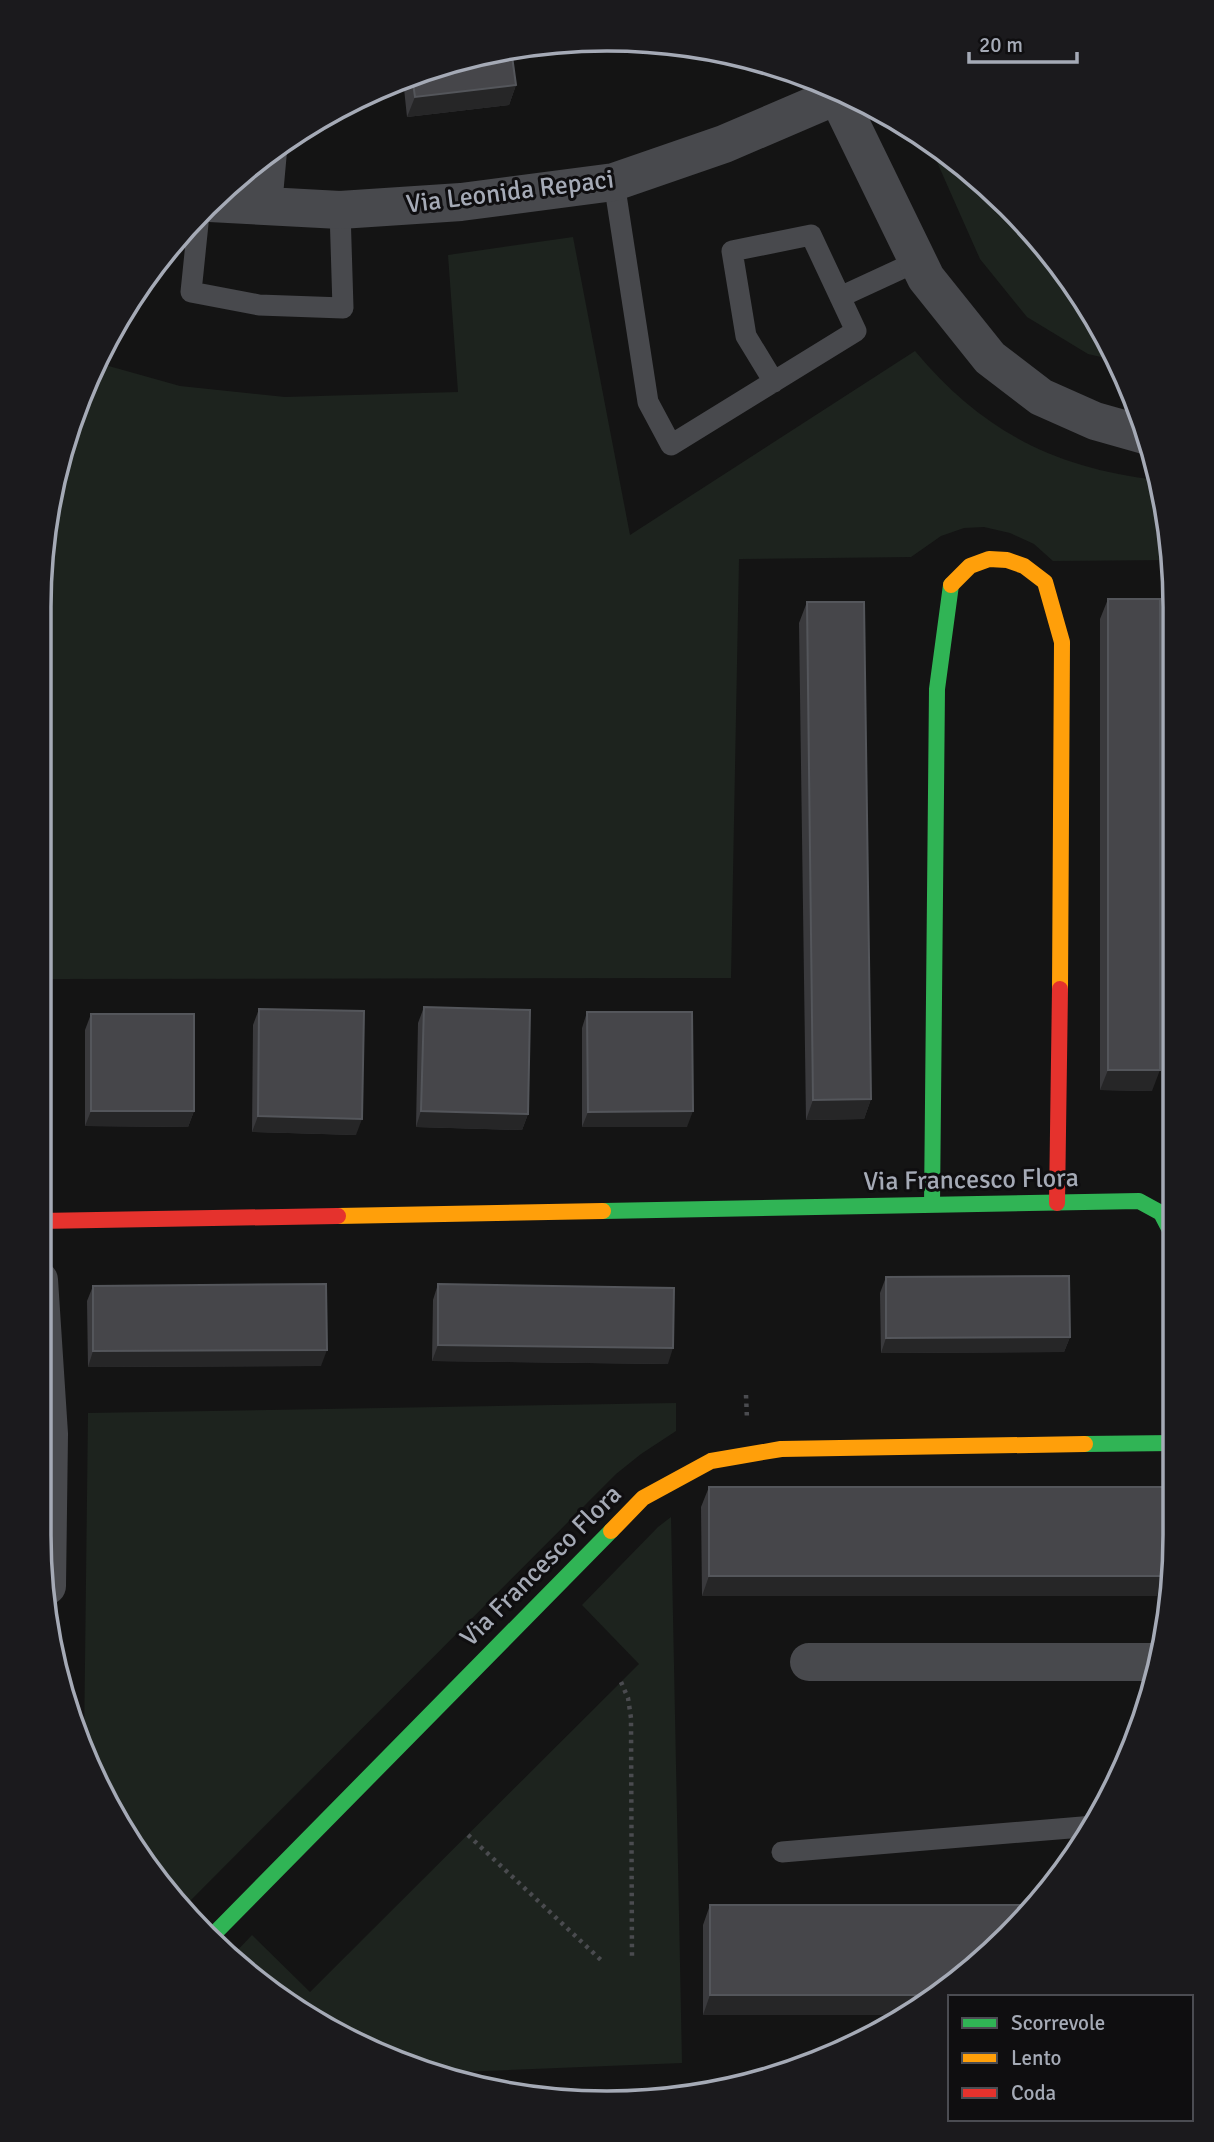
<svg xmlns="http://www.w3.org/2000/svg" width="1214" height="2142" viewBox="0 0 1214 2142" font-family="Signika,sans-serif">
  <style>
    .green { fill: #1d231e }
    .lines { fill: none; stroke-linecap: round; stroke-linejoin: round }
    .path { stroke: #4a4b4f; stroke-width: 4.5; stroke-dasharray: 3.5 5; stroke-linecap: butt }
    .lane { stroke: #48494d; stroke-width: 21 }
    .street { stroke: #48494d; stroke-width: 38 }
    .fast { stroke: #30b455; stroke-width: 16 }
    .slow { stroke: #ff9f0a; stroke-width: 16 }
    .jam { stroke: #e5322d; stroke-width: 16 }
    .wall { fill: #3a3a3d }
    .shaded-wall { fill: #262627 }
    .building { fill: #46464a; stroke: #54565b; stroke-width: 2 }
    .labels { text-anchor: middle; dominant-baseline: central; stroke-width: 6; stroke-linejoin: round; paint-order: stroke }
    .street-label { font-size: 26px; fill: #a5aab6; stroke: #0f0e10 }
    .rim { fill: none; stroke: #a5aab6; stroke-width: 3.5 }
  </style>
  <rect width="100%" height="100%" fill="#141414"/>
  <path class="green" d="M929 144 1009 205 1080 291 1114 360 1088 354 1027 317 980 259Z
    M573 237 630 535 915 351C982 431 1054 468 1158 480L1171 533V560L1053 561 1034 544 1010 533 984 527 964 528 941 536 911 557 739 559 731 978 39 979 40 570 58 459 98 363 180 386 285 397 458 392 448 255Z
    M676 1403V1431L641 1454 616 1474 184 1907 156 1881 84 1746 88 1413Z
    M671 1517 682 2063 435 2073 291 2007 234 1954 252 1935 310 1992 639 1664 582 1605 658 1527Z"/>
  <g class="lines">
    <path class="path" d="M746 1395 747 1419
      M621 1682 628 1698 631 1718 632 1960
      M468 1835 602 1961"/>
    <path class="lane" d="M614 182 648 402 671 445 856 331 811 235 732 251 746 336 774 382
      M199 214 191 292 259 305 343 308 340 210
      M840 297 918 261
      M782 1852 1094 1826"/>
    <path class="street" d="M834 89 926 278 990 358 1041 397 1095 421 1148 436
      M210 203 340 210 461 202 614 182 724 144 843 93
      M263 206 268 151
      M39 1280 49 1434 47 1586
      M809 1662H1156"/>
    <path class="fast" d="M932 1205 937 689 951 585
      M603 1211 1139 1201 1161 1213 1173 1236
      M1085 1444 1174 1443
      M213 1935 611 1531"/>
    <path class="slow" d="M951 585 970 566 989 559 1007 560 1024 566 1045 582 1062 642 1060 989
      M338 1216 603 1211
      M611 1531 643 1498 711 1461 781 1449 1085 1444"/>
    <path class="jam" d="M1057 1203 1060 989
      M39 1221 338 1216"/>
  </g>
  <path class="wall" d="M460 58 516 85 509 105 407 117 403 79Z
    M1108 599 1152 1091 1100 1090V619Z
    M807 602 871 1099 864 1119 806 1120 799 623Z
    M424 1007 528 1114 522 1130 416 1127 418 1023Z
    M259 1009 356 1135 252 1132 253 1025Z
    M587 1012 687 1127H582V1028Z
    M91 1014 194 1111 188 1127 85 1126V1030Z
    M886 1277 1070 1337 1064 1352 881 1353 880 1293Z
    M438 1284 668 1364 432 1361 433 1300Z
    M93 1286 321 1366 88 1367 87 1301Z
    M709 1487 1157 1596H702L701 1507Z
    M710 1905 982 1963 898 2015H703V1925Z"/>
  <path class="shaded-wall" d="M516 85 509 105 407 117 415 97Z
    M1108 1070H1160L1152 1091 1100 1090Z
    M871 1099 864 1119 806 1120 813 1100Z
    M91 1111H194L188 1127 85 1126Z
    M421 1111 528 1114 522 1130 416 1127Z
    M693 1111 687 1127H582L588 1112Z
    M258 1116 362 1119 356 1135 252 1132Z
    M1070 1337 1064 1352 881 1353 886 1338Z
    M438 1345 673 1348 668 1364 432 1361Z
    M327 1350 321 1366 88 1367 93 1351Z
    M709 1576H1165L1157 1596H702Z
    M710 1995H930L898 2015H703Z"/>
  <path class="building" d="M511 49 516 85 415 97 412 76 460 58Z
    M1108 599H1160V1070H1108Z
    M807 602H864L871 1099 813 1100Z
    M424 1007 530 1010 528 1114 421 1111Z
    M259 1009 364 1011 362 1119 258 1116Z
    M587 1012H692L693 1111 588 1112Z
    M91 1014H194V1111H91Z
    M1069 1276 1070 1337 886 1338V1277Z
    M326 1284 327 1350 93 1351V1286Z
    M438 1284 674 1288 673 1348 438 1345Z
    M709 1487H1164L1165 1576H709Z
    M710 1905H1029L982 1963 930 1995H710Z"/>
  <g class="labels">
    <g class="street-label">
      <text transform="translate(510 192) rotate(-7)">Via Leonida Repaci</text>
      <text transform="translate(971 1180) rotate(-1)">Via Francesco Flora</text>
      <text transform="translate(541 1566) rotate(-45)">Via Francesco Flora</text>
    </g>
  </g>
  <path d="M0 0H1214V2142H0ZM607 51H607A556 556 0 0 1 1163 607V1535A556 556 0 0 1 607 2091H607A556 556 0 0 1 51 1535V607A556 556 0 0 1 607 51Z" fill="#1b1a1d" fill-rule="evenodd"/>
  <path class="rim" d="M607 51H607A556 556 0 0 1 1163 607V1535A556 556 0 0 1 607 2091H607A556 556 0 0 1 51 1535V607A556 556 0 0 1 607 51Z"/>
  <rect x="948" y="1995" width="245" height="126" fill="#0f0e10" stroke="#4b4c52" stroke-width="2"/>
  <rect x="962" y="2018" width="35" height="10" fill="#30b455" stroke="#4b4c52" stroke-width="2"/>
  <text x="1011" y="2030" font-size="21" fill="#a5aab6">Scorrevole</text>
  <rect x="962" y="2053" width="35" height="10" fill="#ff9f0a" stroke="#4b4c52" stroke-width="2"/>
  <text x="1011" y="2065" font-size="21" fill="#a5aab6">Lento</text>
  <rect x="962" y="2088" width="35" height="10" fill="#e5322d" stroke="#4b4c52" stroke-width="2"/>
  <text x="1011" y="2100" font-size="21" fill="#a5aab6">Coda</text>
  <path d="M969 52v10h108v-10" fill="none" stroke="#a5aab6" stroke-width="3.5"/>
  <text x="979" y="52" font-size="21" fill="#a5aab6" stroke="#0f0e10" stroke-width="5" paint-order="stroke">20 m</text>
</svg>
